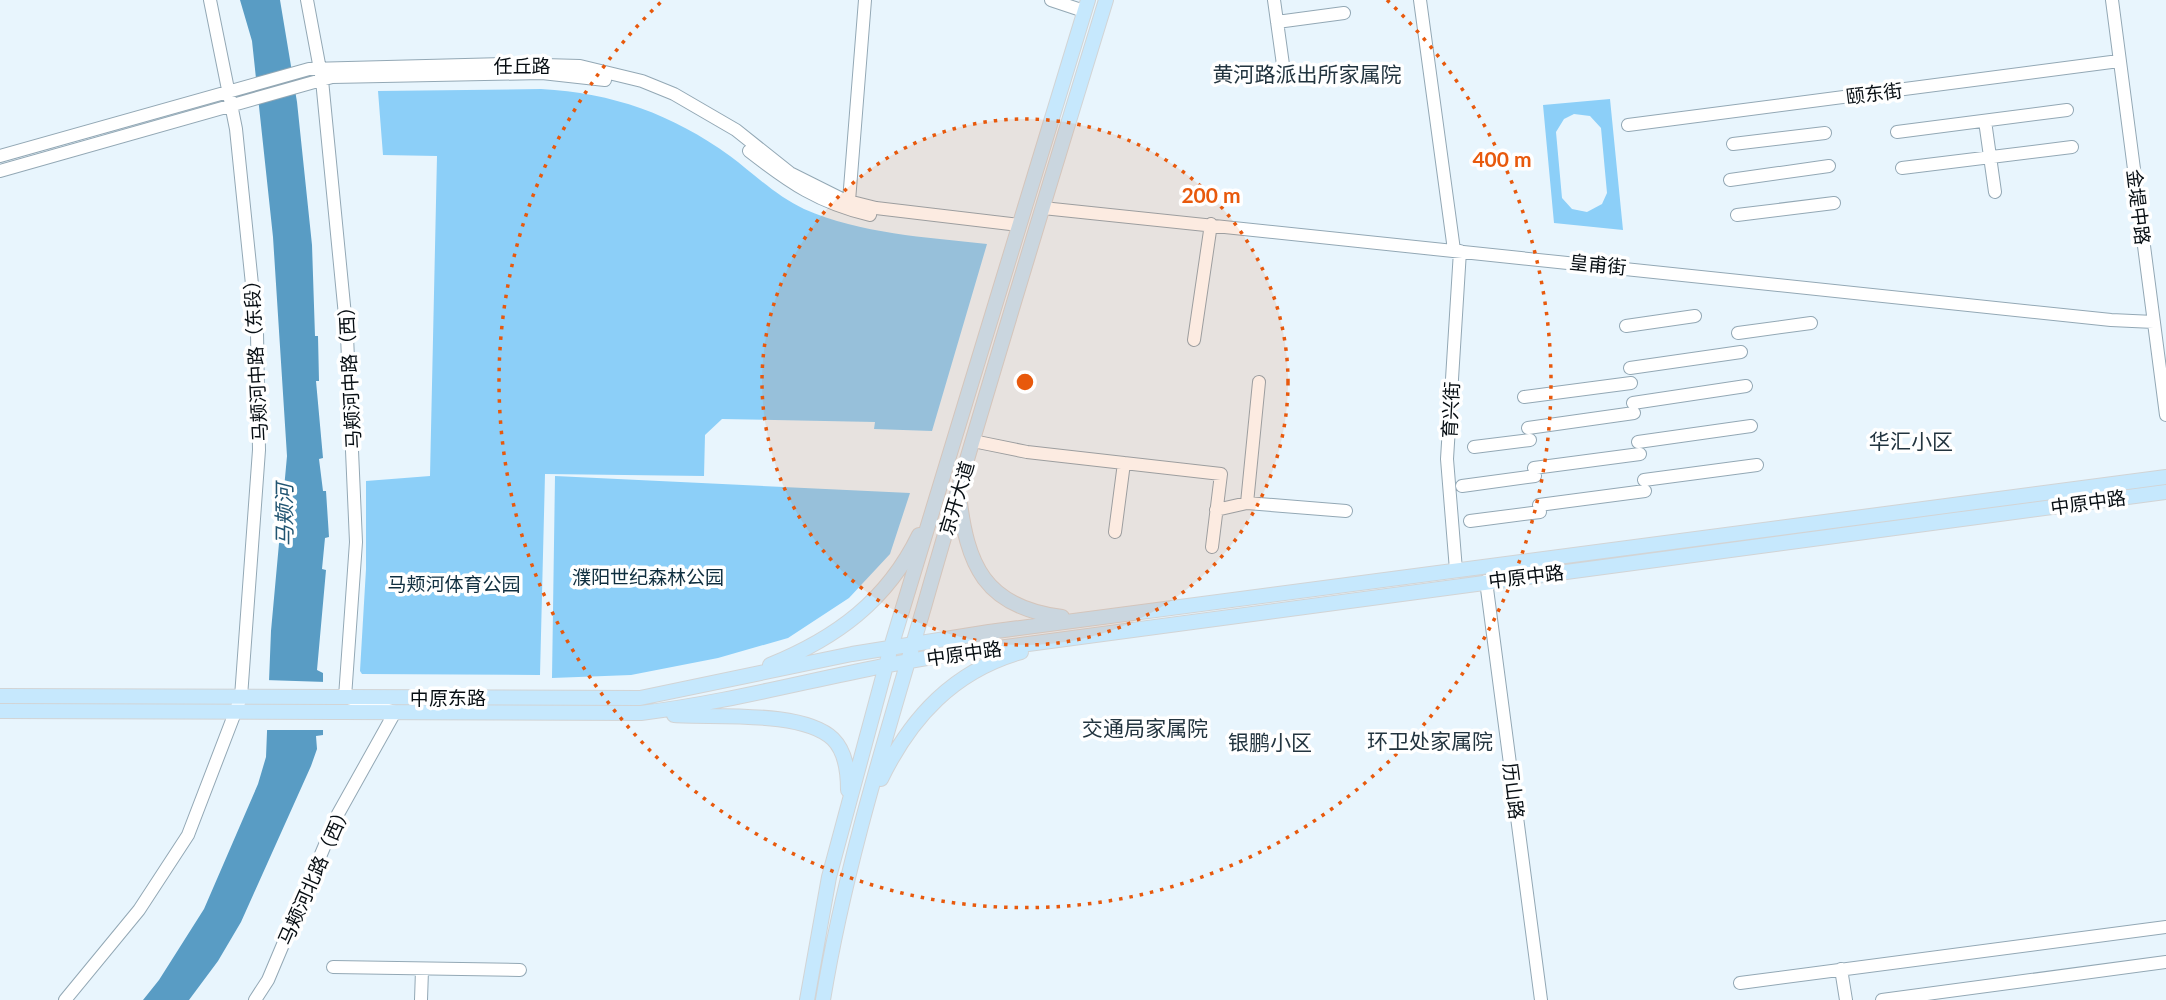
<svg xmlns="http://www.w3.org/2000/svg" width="2166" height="1000" viewBox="0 0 2166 1000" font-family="Lato,'Noto Sans SC',sans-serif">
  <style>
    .green { fill: #8ccff8; fill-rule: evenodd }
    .water { fill: #599cc4 }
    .pier { fill: #e8f5fd }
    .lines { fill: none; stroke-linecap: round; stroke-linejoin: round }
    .minor-casing { stroke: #93a8b5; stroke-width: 14 }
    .major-casing { stroke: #d2d4d5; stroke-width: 16 }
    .minor { stroke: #fff; stroke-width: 12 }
    .major { stroke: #c6e8fd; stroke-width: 14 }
    .ring { fill: none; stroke: #e8590c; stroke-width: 3.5; stroke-dasharray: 3.5 7 }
    .labels { text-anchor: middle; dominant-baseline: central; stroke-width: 7; stroke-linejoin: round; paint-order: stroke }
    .street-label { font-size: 19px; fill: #070e13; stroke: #fff }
    .park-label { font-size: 19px; fill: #0f2e3f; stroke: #fff }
    .neighbourhood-label { font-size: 21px; fill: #22343f; stroke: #fff }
    .water-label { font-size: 21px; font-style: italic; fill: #215572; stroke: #fff }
    .centre { fill: #e8590c; stroke: #fff; stroke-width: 3.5 }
    .ring-label { font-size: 21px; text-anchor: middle; font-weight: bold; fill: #e8590c; stroke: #fff; stroke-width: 7; stroke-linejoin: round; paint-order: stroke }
  </style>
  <rect width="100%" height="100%" fill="#e8f5fd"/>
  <path class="green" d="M541 89C613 93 672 114 730 156 754 174 776 196 804 209 862 234 924 237 987 244L932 431 874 429 875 422 722 419 705 435 704 476 545 474 540 675 362 674 360 671 366 569V481L430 476 437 156 383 155 378 91Z
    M1610 99 1623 230 1554 223 1543 105ZM1574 114 1590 116 1601 128 1607 193 1602 204 1587 212 1572 209 1562 198 1556 132 1564 119Z
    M555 476 910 493 890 554 849 598 788 638 718 658 631 675 552 678Z"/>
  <path class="water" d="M240 0H280L297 102 312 245 315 336H318L319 381H316L323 458 319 459 323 491H326L329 537 325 538 322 569 326 570 317 670 323 673V735L316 736 317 749 311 766 241 922 218 961 189 1000H143L159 980 204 909 258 784 266 757 271 631 287 456 273 237 252 41Z"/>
  <path class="pier" d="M265 680 326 682V730H264Z"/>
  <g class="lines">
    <defs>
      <path id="minor" d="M1051 0 1084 11
        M1274 0 1285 79
        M1420 0 1454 250
        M2112 0 2166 415
        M1277 22 1344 13
        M1985 121 1995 192
        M1628 125 2119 61
        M1897 132 2067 110
        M1733 144 1825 133
        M749 151C790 183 819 203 870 215
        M0 156 309 69 504 64 580 66 642 81 674 94 736 130 790 173 844 200 876 208 1019 225
        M1902 168 2072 147
        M0 171 332 77 542 73 605 80
        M1730 180 1829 166
        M849 201 865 0
        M1043 208 2111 320 2154 322
        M1737 215 1834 203
        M1626 326 1695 316
        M1738 333 1811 323
        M1194 340 1211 224
        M1630 368 1741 352
        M1524 397 1631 383
        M1633 403 1746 386
        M1528 428 1634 413
        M973 441 1027 452 1221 474 1212 547
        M1638 442 1751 426
        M1474 447 1530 440
        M1534 468 1640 454
        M1644 480 1757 465
        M1462 486 1535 476
        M1247 503 1259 382
        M1539 505 1645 491
        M1216 510 1247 503 1346 511
        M1470 521 1540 512
        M1115 532 1124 463
        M1456 570 1447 459 1460 251
        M1486 581 1541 1000
        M333 967 520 970
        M1841 969 1846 1000
        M1740 983 2166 927
        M65 1000 139 910 188 835 241 697 259 450 257 333 236 129 210 0
        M255 1000 268 980 338 814 395 712 345 697 356 542 347 336 322 80 307 0
        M421 1000 422 970
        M1882 1000 2166 962"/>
      <path id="major" d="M959 495C967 565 984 607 1062 617
        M770 665C836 638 887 601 919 535
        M0 696 640 698 852 654 989 632 2166 477
        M0 711 641 713C749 700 853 667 961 653 1362 600 1764 545 2166 492
        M674 715C715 718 803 710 833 739 846 752 848 772 848 790
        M881 779C911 717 954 671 1021 652
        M807 1000 829 877 891 647 1088 0
        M823 1000C845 866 886 737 924 607 982 404 1044 202 1106 0"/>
    </defs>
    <use href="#minor" class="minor-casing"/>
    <use href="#major" class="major-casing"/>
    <use href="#minor" class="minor"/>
    <use href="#major" class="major"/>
  </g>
  <circle cx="1025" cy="382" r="263" fill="#e8590c" fill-opacity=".12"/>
  <g class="ring">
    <circle cx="1025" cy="382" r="263"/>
    <path d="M1387 0A526 526 0 1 1 663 0"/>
  </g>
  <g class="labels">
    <g class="street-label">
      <text x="522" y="65">任丘路</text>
      <text transform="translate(1874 93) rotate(-7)">颐东街</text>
      <text transform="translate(2139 207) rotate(83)">金堤中路</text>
      <text transform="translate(1598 264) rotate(6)">皇甫街</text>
      <text transform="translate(255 356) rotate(-93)">马颊河中路（东段）</text>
      <text transform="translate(349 373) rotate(-93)">马颊河中路（西）</text>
      <text transform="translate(1450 410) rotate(-87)">育兴街</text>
      <text transform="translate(956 498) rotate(-73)">京开大道</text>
      <text transform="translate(2088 502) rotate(-8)">中原中路</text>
      <text transform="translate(1526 576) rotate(-7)">中原中路</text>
      <text transform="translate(964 653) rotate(-8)">中原中路</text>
      <text x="448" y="697">中原东路</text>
      <text transform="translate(1514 791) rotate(83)">历山路</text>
      <text transform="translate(314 874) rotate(-66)">马颊河北路（西）</text>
    </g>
    <g class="park-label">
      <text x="648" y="576">濮阳世纪森林公园</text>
      <text x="454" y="583">马颊河体育公园</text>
    </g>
    <g class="neighbourhood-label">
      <text x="1307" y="73">黄河路派出所家属院</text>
      <text x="1911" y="440">华汇小区</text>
      <text x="1145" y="727">交通局家属院</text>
      <text x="1430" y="740">环卫处家属院</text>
      <text x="1270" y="741">银鹏小区</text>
    </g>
    <g class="water-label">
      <text transform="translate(283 515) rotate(-90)">马颊河</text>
    </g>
  </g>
  <circle cx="1025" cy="382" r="10" class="centre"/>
  <g class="ring-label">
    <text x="1502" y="167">400 m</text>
    <text x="1211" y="203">200 m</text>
  </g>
</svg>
